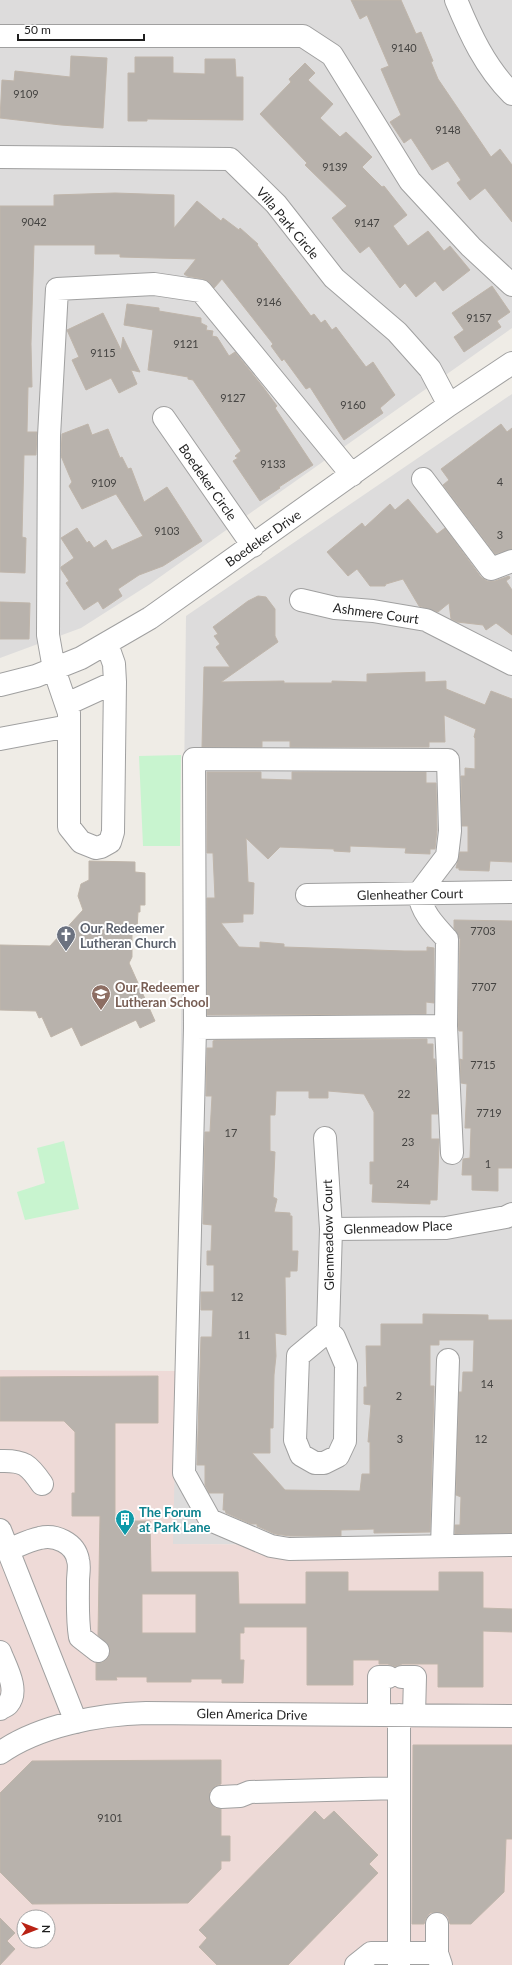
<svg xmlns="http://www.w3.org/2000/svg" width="512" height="1965" viewBox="0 0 512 1965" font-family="Lato,sans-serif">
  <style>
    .residential { fill: #dddcdc }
    .commercial { fill: #eedad7; fill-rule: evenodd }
    .park { fill: #c8f4cf }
    .building { fill: #b8b2ac; stroke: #bfb5aa; fill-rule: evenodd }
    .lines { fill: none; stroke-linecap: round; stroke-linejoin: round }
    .minor-casing { stroke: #a0a0a0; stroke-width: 24 }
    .minor { stroke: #fff; stroke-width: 22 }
    .labels { text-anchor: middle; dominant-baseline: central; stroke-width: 4; stroke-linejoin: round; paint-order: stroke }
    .number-label { font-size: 11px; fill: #454442 }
    .street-label { font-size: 13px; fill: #1f1f1f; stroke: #fff }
    .worship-label { font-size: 13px; font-weight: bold; fill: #5b616d; stroke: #fff; text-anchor: start }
    .education-label { font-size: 13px; font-weight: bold; fill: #785e54; stroke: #fff; text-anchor: start }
    .culture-label { font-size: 13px; font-weight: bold; fill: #0d838f; stroke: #fff; text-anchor: start }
  </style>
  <rect width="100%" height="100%" fill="#efece6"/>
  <path class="residential" d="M0 0H512V328L150 584 81 628 0 658Z
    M512 394V1546L172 1544 177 1371 186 616Z"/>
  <path class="commercial" d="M0 1370 177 1371 173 1544 512 1546V1965H0ZM24 1917H48V1941H24Z"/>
  <path class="park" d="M181 755 180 846H143L139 756Z
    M64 1141 79 1209 25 1220 17 1192 45 1183 37 1148Z"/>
  <path class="building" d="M351 0H401L416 34 421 32 433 61 431 62 438 79 491 157 500 149 512 165V222L485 188 470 200 457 183 461 180 448 161 432 170 411 138 404 143 390 122 401 115 381 69 389 66 367 15 360 19Z
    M71 56 107 58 103 128 61 125 0 118 2 80 14 81 15 71 70 77Z
    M135 57H173V73L205 74V59H235L236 77H243V120L147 119V121H128V73H135Z
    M305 63 315 73 308 80 333 104 320 118 340 137 346 132 372 157 362 167 382 187 384 186 407 215 393 226 408 246 428 231 444 251 450 246 470 270 443 291 435 281 416 297 405 283 400 288 369 246 360 253 332 218 347 206 305 165 307 163 260 114 291 82 289 79Z
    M115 193 174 195V228L197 201 221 221 223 218 239 230 240 228 258 244 257 245 311 316 314 314 321 323 325 320 332 330 336 327 366 367 373 362 395 395 380 408 383 413 344 440 310 387 306 389 284 359 282 361 271 346 273 344 222 279 214 288 203 279 187 276 184 274 196 259 120 257V254H95V245H34L31 344 32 387H28L27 432H37L36 455H24L22 537 26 538 25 573 0 572V206H54V195Z
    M492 286 510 312 497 321 501 327 464 352 454 337 464 330 452 313Z
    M127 304 159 308V311L201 318V323L207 326 206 330 213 331 212 336 217 337 229 356 235 352 263 387 277 406 275 408 313 465 279 487 280 488 260 501 233 461 238 458 235 456 241 451 193 380 188 379V377L148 370 153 330 124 325Z
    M103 313 121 350 123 337 140 372 131 370 137 384 119 393 111 378 86 390 72 360 79 357 67 330Z
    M88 424 92 435 108 429 120 458 122 457 128 469 131 468 144 502 167 487 202 541 163 566 139 575 118 589 122 596 103 609 98 601 84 610 66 583 69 581 61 569V567L74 558 61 538 77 528 87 543 89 541 94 548 106 540 112 550 143 536 116 494 82 509 69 486 72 482 61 456 62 434Z
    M501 424 507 432 512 428V549L495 554 443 485 449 480 441 469Z
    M408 499 437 534 445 528 481 577 487 581H495L509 576 510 578 506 581 512 590V635L496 623 486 630 483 625 457 622 451 619 449 603 438 612 419 606 403 579 386 584 385 586H370L357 569 348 576 327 552 362 523 365 527 390 504 395 510Z
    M258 596 266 597 275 609V636L278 642 221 682 284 681V683H332V681L367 682V674L425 672V682L446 681V689L485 705 491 691 512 699V862L490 861 489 871 459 870V868H456L460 852H468V826H462L461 776H465V768L475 769V738L474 737 476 729 444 715 445 742H429V747H290V741H262V747H202L204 667H230L216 647 220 644 214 636 218 634 213 627 248 601Z
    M0 602 30 603 29 639H0Z
    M207 772H261V779L292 780V772H426V783H436L437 830 435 849H430V854L405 853 406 848 350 846V852L334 851V849L280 847 268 859 246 838 248 882 254 883 253 914H243V922L221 923 239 947 260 948V942L284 944V947L404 951H427V947L434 948V1003L426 1002V1014L207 1015V898H215L213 853H207Z
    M89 861 135 862V872L145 873V905H140V912H138L137 929H132V957L129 963 155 1021 140 1028 136 1020 81 1046 72 1027 51 1037 42 1017 39 1018 36 1011 0 1010V945L50 946 83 910 78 896 81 884 89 880Z
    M454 920 512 921V1168H498V1191L472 1190V1175H462L463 1159 470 1158 471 1128H465L467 1084 461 1083 460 1059 463 1060V1031H459L458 1026 460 939 454 928Z
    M427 1039V1044H433V1059H435L438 1114H431V1139H439V1143L437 1200H430V1204L372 1202 373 1184H370V1162H374V1112L364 1094 328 1091V1098H309V1091H276L275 1115H270V1151L275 1152 273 1197 277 1199 274 1212 290 1213V1216H292V1251H298L297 1271H290V1277H285L286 1335 275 1333 276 1356 274 1375 273 1428H270V1453H252L285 1490 360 1491 362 1474H370V1442H368L371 1405 364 1404V1387H367L366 1346H381V1324H423V1314L488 1315V1320H512V1533L455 1534V1525H460L461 1497 456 1495 459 1392H462L463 1372H473L474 1340H439V1345H430V1386H434V1391L430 1532 374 1533V1529L341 1530V1536H290L275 1534 257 1526V1524H251L226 1513 225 1510H223L224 1493H209L205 1485V1465H197L201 1337H212L213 1310H201V1292H214V1265H207V1251H211L212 1225 203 1224 205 1132H210L212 1096H206L207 1048H213V1041L216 1040Z
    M158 1376V1423H115V1521H150L151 1572H238L239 1604H306V1572H348V1591H439V1572H483V1608L512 1609V1632L483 1631V1687H438V1664H402L395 1667 388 1664H379V1660H353V1685H307V1627H244V1633H240V1660H244L243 1683H222V1679H191V1682H147V1677H116L117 1680H96V1663L103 1662 108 1658 110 1652 109 1646 98 1635 100 1516H72V1493H75V1432L64 1421H0V1377ZM142 1594H196V1633H142Z
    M413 1745H512V1839H506L504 1892 471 1924H450L448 1917 443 1913 437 1912 430 1913 426 1918 424 1924H412Z
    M221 1760V1784L215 1786 210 1791 209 1798 211 1804 215 1808 221 1809V1836H230V1861H221V1869L188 1903 32 1904 0 1872V1793L32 1761Z
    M315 1811 324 1820 334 1811 378 1855 369 1864 378 1873 288 1965H217L199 1947 207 1938 199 1930Z
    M0 1918 15 1933 7 1941 15 1949 0 1965Z"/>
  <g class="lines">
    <defs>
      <path id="minor" d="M456 0C470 34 485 67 512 94
        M0 36H303L332 55 410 181 471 247 512 285
        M0 157 230 159 276 204 334 278 397 332 430 369 449 405
        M164 418 253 546
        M423 479 491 569 512 561
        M301 600 335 608 373 611 426 620 512 664
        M107 644 114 664 115 682 113 832 110 842 101 847 96 848 81 842 69 827V713L54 669 48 635 49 436 57 289 154 284 201 291 352 475
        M0 685 36 676 81 658 150 618 449 405 512 363
        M67 704 115 682
        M0 739 69 726
        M307 895 512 892
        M446 1026 447 939C435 926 421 912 419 893L447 856 450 831 448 760 194 759 195 1028 184 1473 210 1520 271 1546 289 1549 512 1545
        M195 1028 446 1026 452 1153
        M325 1138 331 1229 328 1331 334 1337 346 1365 345 1441 338 1456 324 1463H315L301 1455 295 1440 298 1356 328 1331
        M331 1229 446 1228 506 1217 512 1214
        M0 1461C24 1460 29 1465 42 1484
        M0 1530 76 1722
        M442 1546 448 1360
        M8 1550C18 1546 29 1540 40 1538 55 1534 75 1543 78 1560 80 1566 78 1575 78 1581 78 1600 77 1619 80 1637L98 1651
        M0 1652C5 1666 20 1690 8 1704 7 1706 2 1707 0 1709
        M402 1677H415L414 1715
        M379 1715V1677H388
        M0 1753C38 1726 99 1714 146 1713L512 1716
        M221 1797 240 1796 250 1792 399 1788
        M437 1924V1953L441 1965
        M356 1965 371 1953H437
        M399 1965V1715"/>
    </defs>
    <use href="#minor" class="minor-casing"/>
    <use href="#minor" class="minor"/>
  </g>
  <defs>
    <symbol id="church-pin" viewBox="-11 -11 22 30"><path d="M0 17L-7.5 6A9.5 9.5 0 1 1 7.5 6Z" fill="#6b7280" stroke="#fff"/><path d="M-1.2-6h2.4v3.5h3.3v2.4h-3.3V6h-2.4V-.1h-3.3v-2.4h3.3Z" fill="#fff"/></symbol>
    <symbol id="school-pin" viewBox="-11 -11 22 30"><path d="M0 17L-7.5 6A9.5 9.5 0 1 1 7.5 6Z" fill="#8d6e63" stroke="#fff"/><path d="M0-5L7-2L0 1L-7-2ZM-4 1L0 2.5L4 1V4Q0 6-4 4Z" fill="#fff"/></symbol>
    <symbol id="building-pin" viewBox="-11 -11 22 30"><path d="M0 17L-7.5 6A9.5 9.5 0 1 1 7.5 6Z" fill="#0f9aa8" stroke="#fff"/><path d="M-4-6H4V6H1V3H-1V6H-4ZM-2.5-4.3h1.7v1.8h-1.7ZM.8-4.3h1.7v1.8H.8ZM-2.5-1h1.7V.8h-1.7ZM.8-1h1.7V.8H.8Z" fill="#fff"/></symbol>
  </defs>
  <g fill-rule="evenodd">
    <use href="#church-pin" x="55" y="924" width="22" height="30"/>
    <use href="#school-pin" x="90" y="983" width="22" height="30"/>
    <use href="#building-pin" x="114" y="1508" width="22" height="30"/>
  </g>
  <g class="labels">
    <g class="number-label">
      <text x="404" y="47">9140</text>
      <text x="26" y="93">9109</text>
      <text x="448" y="129">9148</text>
      <text x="335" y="166">9139</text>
      <text x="34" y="221">9042</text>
      <text x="367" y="222">9147</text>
      <text x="269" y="301">9146</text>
      <text x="479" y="317">9157</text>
      <text x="186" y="343">9121</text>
      <text x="103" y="352">9115</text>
      <text x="233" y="397">9127</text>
      <text x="353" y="404">9160</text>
      <text x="273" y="463">9133</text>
      <text x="500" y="481">4</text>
      <text x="104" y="482">9109</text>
      <text x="167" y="530">9103</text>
      <text x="500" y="534">3</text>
      <text x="483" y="930">7703</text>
      <text x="484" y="986">7707</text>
      <text x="483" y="1064">7715</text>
      <text x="404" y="1093">22</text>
      <text x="489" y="1112">7719</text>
      <text x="231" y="1132">17</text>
      <text x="408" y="1141">23</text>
      <text x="488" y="1163">1</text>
      <text x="403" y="1183">24</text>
      <text x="237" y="1296">12</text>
      <text x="244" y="1334">11</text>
      <text x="487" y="1383">14</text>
      <text x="399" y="1395">2</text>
      <text x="400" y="1438">3</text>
      <text x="481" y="1438">12</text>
      <text x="110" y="1817">9101</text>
    </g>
    <g class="street-label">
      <text transform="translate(288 223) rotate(50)">Villa Park Circle</text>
      <text transform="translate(208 482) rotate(55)">Boedeker Circle</text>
      <text transform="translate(263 538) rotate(-35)">Boedeker Drive</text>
      <text transform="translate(376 613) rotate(8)">Ashmere Court</text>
      <text transform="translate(410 894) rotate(-1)">Glenheather Court</text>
      <text transform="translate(398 1227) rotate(-2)">Glenmeadow Place</text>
      <text transform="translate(328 1235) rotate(-91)">Glenmeadow Court</text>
      <text transform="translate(252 1714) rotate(1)">Glen America Drive</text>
    </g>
    <g class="worship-label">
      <text x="80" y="928">Our Redeemer<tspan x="80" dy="15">Lutheran Church</tspan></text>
    </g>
    <g class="education-label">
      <text x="115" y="987">Our Redeemer<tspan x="115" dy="15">Lutheran School</tspan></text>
    </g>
    <g class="culture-label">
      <text x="139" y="1512">The Forum<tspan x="139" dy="15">at Park Lane</tspan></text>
    </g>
  </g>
  <g transform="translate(36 1929) rotate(90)"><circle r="19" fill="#ffffff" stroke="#a5a5a5"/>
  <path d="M0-3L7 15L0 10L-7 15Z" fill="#b92214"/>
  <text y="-6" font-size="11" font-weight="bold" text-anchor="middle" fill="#1f1f1f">N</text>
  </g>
  <path d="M18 34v6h126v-6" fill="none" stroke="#1f1f1f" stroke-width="2"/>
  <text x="24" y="34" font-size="12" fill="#1f1f1f" stroke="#ffffff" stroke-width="3" paint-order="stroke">50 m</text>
</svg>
